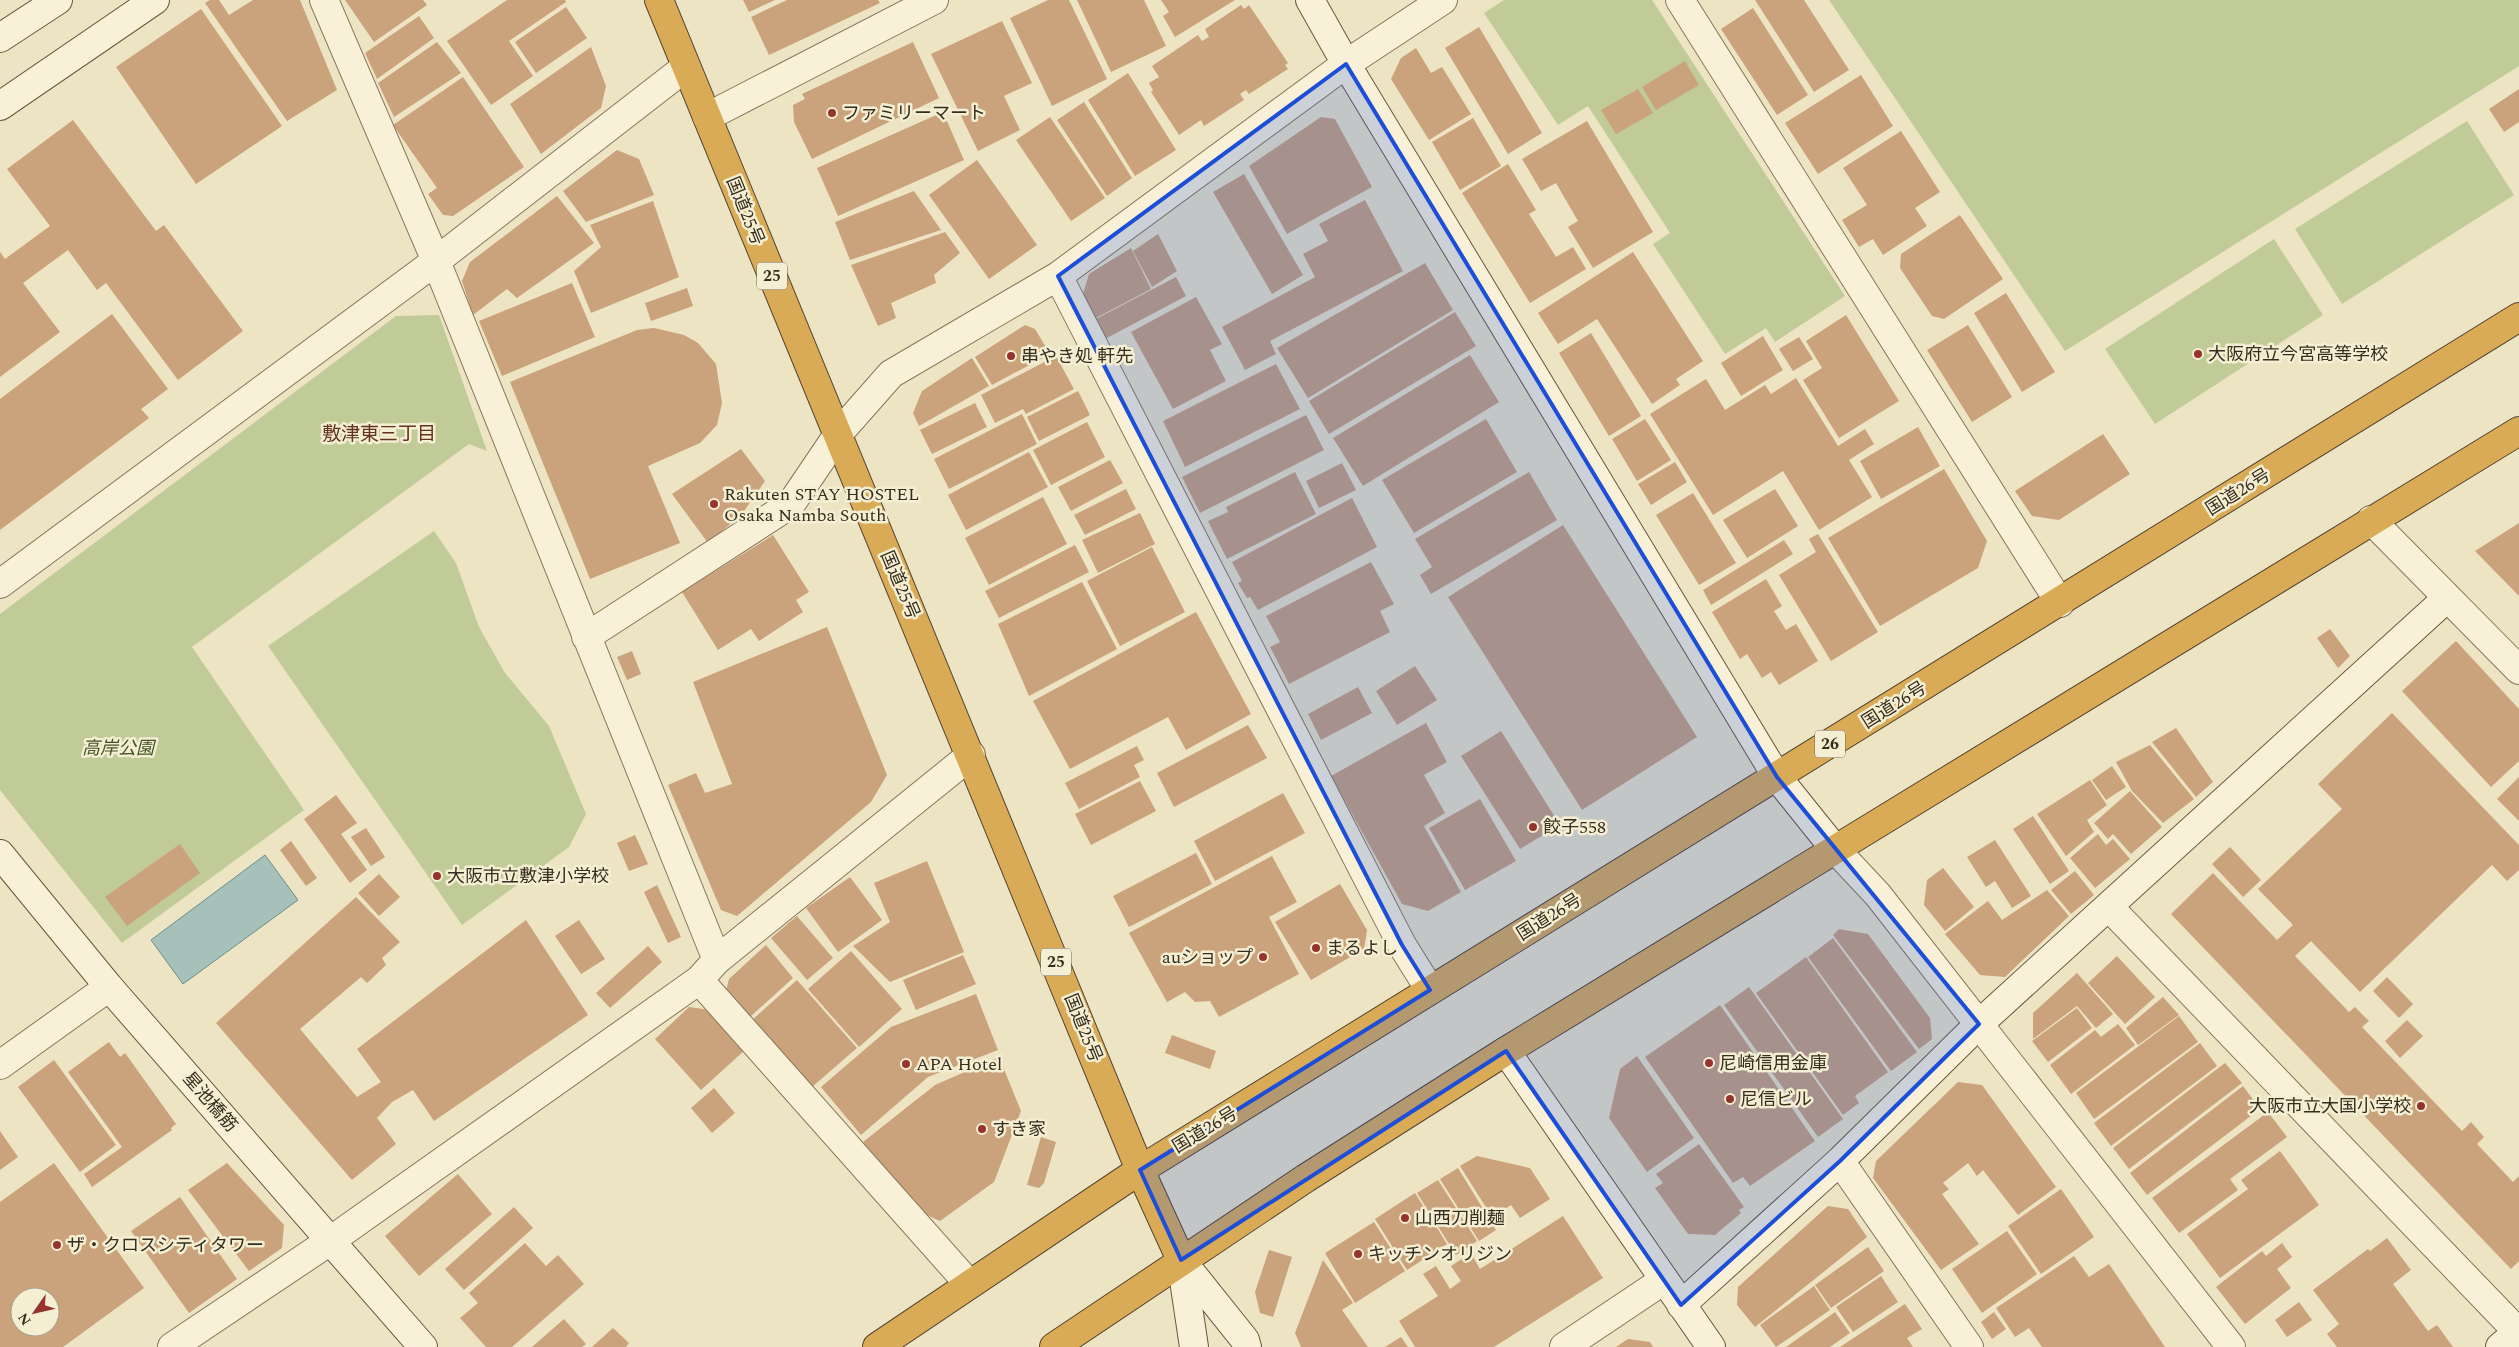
<svg xmlns="http://www.w3.org/2000/svg" width="2519" height="1347" viewBox="0 0 2519 1347" font-family="Spectral,'Noto Sans JP',serif">
  <style>
    .green { fill: #c1cb98 }
    .water { fill: #a6c0ba; stroke: #6d8e88 }
    .building { fill: #caa27b; fill-rule: evenodd }
    .lines { fill: none; stroke-linecap: round; stroke-linejoin: round }
    .street-casing { stroke: #87765b; stroke-width: 30 }
    .secondary-casing { stroke: #69573e; stroke-width: 30 }
    .highway-casing { stroke: #55442f; stroke-width: 30 }
    .street { stroke: #f8f1d7; stroke-width: 28 }
    .secondary { stroke: #f8f1d7; stroke-width: 28 }
    .highway { stroke: #daab57; stroke-width: 28 }
    .marked { fill: #1d4ed8; fill-opacity: 0.2; stroke: #1d4ed8; stroke-width: 4; stroke-linejoin: round }
    .poi-dot { fill: #94342d; stroke: #f4eed3; stroke-width: 2 }
    .labels { text-anchor: middle; dominant-baseline: central; stroke-width: 5; stroke-linejoin: round; paint-order: stroke }
    .shield { fill: #f4eed3; stroke: #706754; stroke-width: 1 }
    .shield-label { font-size: 16px; font-weight: bold; fill: #372d1e }
    .poi-label { font-size: 18px; fill: #372d1e; stroke: #f4eed3; text-anchor: start }
    .street-label { font-size: 18px; fill: #372d1e; stroke: #f4eed3 }
    .park-label { font-size: 18px; font-style: italic; fill: #445326; stroke: #f4eed3 }
    .neighbourhood-label { font-size: 19px; fill: #63331f; stroke: #f4eed3 }
  </style>
  <rect width="100%" height="100%" fill="#ede4c4"/>
  <path class="green" d="M1504 0H1652L1845 296 1775 342 1766 328 1725 354 1653 244 1670 233 1588 106 1558 125 1484 13Z
    M1829 0H2519V66L2065 351Z
    M2467 121 2514 195 2342 304 2295 229Z
    M2274 239 2323 315 2155 424 2105 349Z
    M439 315 487 451 469 444 192 647 304 810 122 943 0 790V614L396 316Z
    M434 531 456 563 479 627 505 673 549 726 586 814 569 847 462 925 268 646Z"/>
  <path class="water" d="M265 855 298 900 183 984 151 940Z"/>
  <path class="building" d="M210 0H219L229 15 253 0H300L337 90 287 121 205 3Z
    M345 0H423L427 5 374 42Z
    M507 0H565L566 2 509 41 533 76 491 105 447 41Z
    M743 0H775L749 12Z
    M787 0H878L880 3 769 55 751 17Z
    M1048 0H1069L1107 79 1052 106 1010 18Z
    M1077 0H1144L1166 46 1111 72Z
    M1161 0H1235L1175 37 1163 16 1169 12Z
    M1755 0H1804L1849 70 1814 92Z
    M1241 5 1244 9 1249 5 1288 63 1285 65 1288 69 1249 94 1246 90 1240 94 1244 100 1204 126 1201 120 1179 135 1151 92 1153 90 1149 83 1159 77 1152 66 1198 35 1202 41 1209 37 1205 29Z
    M566 7 587 38 536 73 515 42Z
    M1753 8 1808 95 1777 115 1721 29Z
    M201 9 282 126 196 184 116 67Z
    M419 16 434 38 377 79 365 53Z
    M1002 21 1032 83 1004 96 1020 130 978 151 931 54Z
    M1479 27 1542 133 1508 154 1445 48Z
    M437 42 461 73 394 117 378 83Z
    M913 42 939 98 812 159 794 122 793 105 805 99 802 94Z
    M591 47 606 86 601 108 541 154 510 104Z
    M1416 48 1431 73 1442 67 1471 114 1429 140 1391 79 1401 58Z
    M1685 61 1699 85 1656 110 1642 87Z
    M1128 73 1176 150 1135 176 1088 100Z
    M1861 75 1893 126 1818 174 1785 123Z
    M463 77 524 167 453 216 443 215 428 194 437 188 393 125Z
    M1638 89 1653 113 1616 134 1601 110Z
    M2519 89V122L2504 132 2489 109Z
    M1084 102 1132 178 1107 196 1057 120Z
    M943 112 964 160 838 216 817 168Z
    M1050 117 1105 198 1071 221 1016 140Z
    M1321 117 1335 119 1372 187 1287 234 1249 166Z
    M1473 118 1501 166 1460 190 1432 142Z
    M73 120 156 231 164 225 243 331 178 380 106 283 97 290 68 250 23 283 60 332 0 377V252L5 259 50 226 7 169Z
    M1587 121 1653 232 1593 268 1568 227 1578 221 1556 183 1541 191 1522 159Z
    M1901 131 1940 192 1915 208 1927 226 1883 255 1873 239 1859 247 1842 220 1867 205 1843 168Z
    M617 150 639 159 654 195 586 222 563 191Z
    M977 160 1037 245 989 279 929 195Z
    M1508 164 1536 210 1529 214 1556 257 1573 247 1586 269 1530 303 1462 193Z
    M1244 174 1303 275 1272 294 1213 192Z
    M914 191 941 230 850 260 835 222Z
    M557 196 594 243 517 298 507 289 473 315 462 281 470 262Z
    M1365 200 1403 271 1270 341 1276 354 1245 370 1222 327 1315 277 1303 254 1328 241 1319 224Z
    M653 201 679 277 591 313 574 271 601 247 590 225Z
    M1960 215 2003 279 1944 319 1932 316 1900 268 1901 254Z
    M945 232 960 253 934 275 936 283 891 303 896 318 878 326 851 265Z
    M1158 234 1177 271 1152 287 1133 251Z
    M1131 248 1151 289 1094 319 1082 297 1089 274Z
    M1633 252 1703 361 1676 379 1680 385 1652 404 1597 319 1558 344 1538 313Z
    M1425 263 1453 310 1308 398 1277 348Z
    M1176 277 1186 296 1105 339 1094 320Z
    M572 283 595 337 502 376 479 321Z
    M687 288 693 306 651 321 645 303Z
    M2006 293 2055 372 2022 392 1974 313Z
    M1196 297 1222 344 1210 350 1226 381 1173 409 1131 332Z
    M1455 312 1476 346 1329 434 1309 401Z
    M112 314 168 389 141 409 149 418 0 530V399Z
    M1846 315 1899 401 1839 438 1803 380 1822 368 1806 341Z
    M1025 325 1035 329 1050 354 992 385 975 357Z
    M1968 325 2012 397 1972 422 1927 350Z
    M654 328 684 335 698 343 716 364 722 403 717 425 700 443 648 466 680 543 590 579 510 382 637 330Z
    M1591 333 1641 416 1609 436 1559 353Z
    M1763 336 1783 370 1741 396 1721 363Z
    M1799 337 1813 359 1793 371 1779 349Z
    M1470 355 1499 402 1363 486 1333 438Z
    M1056 356 1074 389 1026 414 1023 409 995 423 981 395Z
    M972 358 989 386 919 426 913 413 922 391Z
    M1276 364 1300 409 1185 467 1163 421Z
    M1796 378 1838 446 1865 429 1874 444 1849 460 1872 497 1819 530 1783 471 1713 515 1650 414 1706 379 1725 410 1765 385 1771 394Z
    M1078 391 1090 415 1039 441 1027 417Z
    M975 403 987 427 932 454 920 430Z
    M1022 414 1037 444 949 489 934 459Z
    M1306 415 1324 450 1200 513 1182 477Z
    M1486 419 1517 472 1414 533 1382 480Z
    M1645 419 1671 460 1637 481 1612 439Z
    M1087 422 1105 457 1051 485 1033 450Z
    M1918 427 1940 466 1881 499 1860 461Z
    M2103 434 2130 474 2059 520 2032 516 2015 491Z
    M741 449 765 481 742 514 708 543 672 494Z
    M1029 452 1048 487 966 530 948 495Z
    M1110 460 1123 483 1071 511 1058 487Z
    M1675 462 1687 482 1651 505 1638 484Z
    M1342 463 1356 490 1319 508 1306 481Z
    M1944 469 1987 541 1978 568 1880 626 1828 538Z
    M1295 472 1316 514 1227 559 1208 521 1228 512 1226 507Z
    M1529 472 1557 520 1431 594 1420 575 1432 567 1415 539Z
    M1126 489 1136 509 1085 535 1074 515Z
    M1775 489 1798 526 1747 558 1723 520Z
    M1693 493 1736 563 1699 585 1656 515Z
    M1043 497 1067 544 989 585 965 538Z
    M1352 498 1377 547 1258 610 1250 597 1247 598 1238 583 1242 581 1232 562Z
    M1140 513 1155 544 1098 573 1082 540Z
    M2519 523V596L2475 551Z
    M1563 525 1697 737 1582 810 1448 597Z
    M1818 534 1878 632 1831 661 1779 575 1816 552 1809 539Z
    M773 535 809 592 796 600 803 612 759 641 751 629 718 650 682 592Z
    M1784 540 1793 554 1711 605 1703 590Z
    M1075 545 1089 572 999 618 985 591Z
    M1152 547 1185 612 1120 646 1087 581Z
    M1371 562 1394 604 1380 611 1390 632 1289 684 1270 647 1280 642 1266 616Z
    M1766 579 1782 606 1774 611 1786 630 1796 624 1818 661 1779 685 1771 672 1762 678 1747 654 1740 659 1712 612Z
    M1082 582 1117 649 1029 696 998 624Z
    M1196 612 1251 714 1186 750 1168 717 1070 769 1033 701Z
    M827 627 887 775 871 802 737 916 721 910 668 785 696 773 705 793 732 784 693 682Z
    M2330 629 2350 656 2338 668 2317 638Z
    M2456 641 2519 709V761L2491 787 2402 691Z
    M632 651 641 674 627 680 617 657Z
    M1415 666 1437 700 1397 725 1376 691Z
    M1358 687 1372 713 1321 740 1308 714Z
    M2392 713 2519 845V870L2507 881 2492 865 2360 992 2311 941 2295 956 2349 1012 2355 1007 2369 1021 2362 1027 2462 1131 2471 1122 2484 1137 2477 1144 2513 1182 2519 1176V1261L2511 1269 2171 914 2213 873 2277 940 2293 925 2258 889 2342 809 2318 784Z
    M1426 723 1447 762 1424 775 1445 813 1424 826 1461 892 1428 911 1402 904 1331 776Z
    M1248 725 1267 758 1174 807 1157 773Z
    M2176 728 2213 782 2196 797 2152 742Z
    M1501 731 1560 825 1520 849 1461 756Z
    M2150 745 2194 799 2163 823 2132 791 2116 762Z
    M1137 746 1144 760 1134 765 1140 777 1079 809 1065 783Z
    M2112 766 2126 787 2106 800 2092 780Z
    M2519 777V821L2497 799Z
    M2090 780 2107 805 2087 820 2094 832 2066 856 2037 814Z
    M1140 781 1156 811 1091 845 1075 814Z
    M2130 791 2162 827 2131 854 2113 834 2108 839 2094 823Z
    M1283 793 1305 833 1215 881 1194 841Z
    M336 795 357 823 341 834 367 870 350 883 304 819Z
    M1480 799 1516 861 1465 890 1429 828Z
    M2033 816 2069 871 2050 884 2013 829Z
    M366 828 385 857 371 866 351 837Z
    M2098 834 2106 845 2113 839 2130 859 2095 888 2070 858Z
    M635 835 648 864 629 871 617 843Z
    M1995 840 2031 896 2012 908 1995 881 1986 887 1967 857Z
    M291 841 317 878 306 886 280 850Z
    M180 844 200 873 127 926 105 897Z
    M2230 847 2261 880 2243 897 2212 864Z
    M1196 853 1212 884 1129 927 1113 896Z
    M1272 856 1297 902 1269 917 1299 974 1219 1017 1210 1001 1195 1002 1185 992 1167 1002 1129 933Z
    M927 861 964 952 890 982 853 946 890 922 874 883Z
    M1943 868 1974 907 1945 931 1924 905 1927 880Z
    M2075 871 2094 895 2071 914 2051 890Z
    M379 874 400 897 379 916 358 893Z
    M850 877 882 920 838 952 806 908Z
    M1340 884 1367 930 1364 949 1311 980 1275 922Z
    M657 885 681 937 668 943 644 892Z
    M2047 890 2069 916 2005 977 1980 975 1945 934 1988 901 2002 920Z
    M356 897 400 942 382 958 386 965 367 983 361 977 300 1029 357 1097 381 1082 357 1049 526 920 588 1015 434 1121 413 1090 392 1102 377 1118 396 1144 352 1180 216 1023Z
    M797 916 833 958 807 980 771 938Z
    M579 920 605 959 581 974 555 936Z
    M1839 929 1868 934 1930 1018 1932 1039 1919 1049 1833 935Z
    M1833 938 1917 1052 1891 1071 1808 957Z
    M766 945 793 978 749 1018 726 991 729 979Z
    M648 946 662 962 610 1008 596 993Z
    M851 951 902 1009 859 1047 808 989Z
    M963 955 976 984 916 1010 903 980Z
    M2117 956 2155 997 2125 1024 2088 983Z
    M1806 957 1888 1072 1855 1096 1859 1103 1843 1115 1756 993Z
    M2077 973 2113 1014 2096 1028 2077 1006 2033 1039V1013Z
    M2387 977 2413 1004 2399 1018 2373 991Z
    M797 980 857 1048 812 1087 752 1020Z
    M1749 987 1843 1119 1818 1137 1724 1005Z
    M976 994 998 1050 928 1077 861 1135 821 1087 891 1027Z
    M2163 997 2179 1015 2138 1045 2126 1028Z
    M1720 1005 1815 1141 1750 1186 1743 1177 1733 1183 1645 1057Z
    M689 1007 710 1010 746 1049 701 1090 655 1039Z
    M2077 1008 2092 1028 2048 1062 2032 1041Z
    M2179 1016 2198 1042 2094 1119 2076 1093Z
    M2407 1020 2423 1036 2400 1058 2385 1041Z
    M2118 1024 2135 1045 2071 1094 2050 1065 2095 1030 2101 1037Z
    M1172 1035 1216 1051 1210 1069 1165 1053Z
    M109 1042 120 1057 125 1053 176 1124 171 1128 172 1130 92 1187 84 1174 122 1147 68 1072Z
    M2200 1043 2217 1066 2111 1146 2094 1123Z
    M1637 1056 1694 1138 1647 1172 1609 1118 1620 1069Z
    M999 1057 1021 1111 994 1182 940 1221 922 1213 863 1142 935 1085Z
    M54 1060 116 1145 80 1172 18 1087Z
    M2225 1063 2242 1083 2129 1169 2113 1148Z
    M1958 1082 1982 1085 2056 1187 2018 1215 1983 1170 1977 1176 1968 1163 1943 1183 1949 1189 1942 1194 1979 1244 1941 1270 1873 1178 1876 1161Z
    M2243 1086 2260 1109 2147 1195 2130 1173Z
    M714 1088 735 1113 712 1133 691 1108Z
    M2268 1112 2287 1137 2230 1179 2238 1190 2179 1233 2152 1198Z
    M0 1131 18 1157 0 1170Z
    M1041 1137 1056 1142 1044 1183 1039 1188 1027 1185Z
    M1699 1144 1744 1207 1739 1210 1741 1213 1715 1235 1688 1234 1655 1188 1663 1183 1656 1174Z
    M2280 1151 2319 1205 2220 1278 2187 1234 2248 1189 2241 1180Z
    M1477 1156 1530 1168 1550 1199 1520 1218 1511 1205 1492 1217 1460 1166Z
    M54 1163 144 1288 63 1347H0V1202ZM20 1297H50V1327H20Z
    M227 1163 284 1225 282 1248 249 1271 188 1190Z
    M1458 1168 1496 1230 1479 1241 1440 1179Z
    M458 1174 492 1214 419 1276 385 1236Z
    M1438 1180 1477 1241 1456 1255 1417 1193Z
    M2061 1189 2094 1237 2041 1274 2008 1226Z
    M1415 1193 1447 1244 1407 1270 1375 1219Z
    M180 1197 237 1279 189 1313 131 1231Z
    M1828 1206 1848 1209 1867 1237 1755 1327 1737 1305 1738 1287Z
    M514 1207 533 1228 464 1290 445 1269Z
    M1563 1216 1603 1278 1494 1347H1415L1399 1321 1438 1296 1423 1274 1436 1266 1450 1289 1461 1281 1451 1266 1471 1253 1480 1269Z
    M1374 1222 1405 1271 1355 1303 1325 1253Z
    M2007 1231 2037 1274 1982 1313 1952 1269Z
    M2387 1238 2411 1270 2393 1284 2428 1331 2437 1325 2453 1347H2337L2327 1334 2339 1324 2313 1290 2368 1249 2370 1251Z
    M525 1243 546 1266 558 1255 584 1284 512 1347H486L460 1318 478 1303 469 1293Z
    M2282 1243 2292 1257 2277 1269 2291 1288 2245 1324 2216 1287 2262 1251 2266 1256Z
    M1868 1247 1884 1271 1831 1308 1815 1285Z
    M1269 1250 1292 1257 1273 1317 1260 1313 1255 1292Z
    M2074 1256 2089 1277 2109 1264 2165 1347H2042L2029 1328 2015 1337 1996 1308Z
    M1323 1260 1353 1303 1342 1310 1368 1347H1301L1295 1333Z
    M1881 1276 1898 1302 1853 1332 1836 1307Z
    M1814 1286 1830 1310 1776 1347 1760 1325Z
    M2299 1302 2312 1320 2287 1337 2275 1320Z
    M1905 1304 1922 1329 1907 1338 1913 1347H1840Z
    M1835 1312 1850 1333 1830 1347H1786Z
    M1994 1312 2006 1329 1992 1339 1981 1322Z
    M564 1319 586 1344 582 1347H532Z
    M613 1328 629 1343 626 1347H592Z
    M1401 1337 1408 1347H1385Z
    M1628 1339 1650 1342 1653 1347H1616Z"/>
  <g class="lines">
    <defs>
      <path id="street" d="M324 0 436 261 717 960
        M1680 0 2060 603
        M707 117 934 0
        M1058 276 1402 945 1430 990
        M2371 520 2519 670
        M0 584 436 261 686 67
        M586 637 791 504 839 433 891 374 1058 276 1346 64 1443 0
        M1834 848 1878 895 2231 1347
        M2109 907 2519 1333
        M699 980 969 1284
        M0 1065 109 987
        M1840 1161 1969 1347
        M172 1347 330 1241 699 980 717 960 971 755
        M1564 1347 1664 1280"/>
      <path id="secondary" d="M1310 0 1346 64 1777 777 1834 848
        M0 38 58 0
        M0 106 155 0
        M0 854 109 987 423 1347
        M1506 1051 1711 1347
        M1181 1260 1245 1340 1247 1347
        M1181 1260 1194 1347
        M1681 1305 1840 1161 1979 1024 2447 598
        M2500 1347 2519 1331"/>
      <path id="highway" d="M659 0 1140 1170 1181 1260
        M877 1347 1140 1170 2519 317
        M1054 1347 1306 1178 1506 1051 2519 431"/>
    </defs>
    <use href="#street" class="street-casing"/>
    <use href="#secondary" class="secondary-casing"/>
    <use href="#highway" class="highway-casing"/>
    <use href="#street" class="street"/>
    <use href="#secondary" class="secondary"/>
    <use href="#highway" class="highway"/>
  </g>
  <path class="marked" d="M1346 64 1777 777 1979 1024 1840 1161 1681 1305 1506 1051 1181 1260 1140 1170 1430 990 1402 945 1058 276Z"/>
  <g class="poi-dot">
    <circle cx="832" cy="113" r="5"/>
    <circle cx="2198" cy="354" r="5"/>
    <circle cx="1011" cy="356" r="5"/>
    <circle cx="714" cy="504" r="5"/>
    <circle cx="1533" cy="827" r="5"/>
    <circle cx="437" cy="876" r="5"/>
    <circle cx="1316" cy="948" r="5"/>
    <circle cx="1263" cy="957" r="5"/>
    <circle cx="1709" cy="1063" r="5"/>
    <circle cx="906" cy="1064" r="5"/>
    <circle cx="1730" cy="1099" r="5"/>
    <circle cx="2421" cy="1106" r="5"/>
    <circle cx="982" cy="1129" r="5"/>
    <circle cx="1405" cy="1218" r="5"/>
    <circle cx="57" cy="1245" r="5"/>
    <circle cx="1358" cy="1254" r="5"/>
  </g>
  <g class="labels">
    <g class="shield">
      <rect x="757" y="262.5" width="30" height="27" rx="4"/>
      <rect x="1815" y="730.5" width="30" height="27" rx="4"/>
      <rect x="1041" y="948.5" width="30" height="27" rx="4"/>
    </g>
    <g class="shield-label">
      <text x="772" y="276">25</text>
      <text x="1830" y="744">26</text>
      <text x="1056" y="962">25</text>
    </g>
    <g class="poi-label">
      <text x="842" y="113">ファミリーマート</text>
      <text x="2208" y="354">大阪府立今宮高等学校</text>
      <text x="1021" y="356">串やき処 軒先</text>
      <text x="724" y="494">Rakuten STAY HOSTEL<tspan x="724" dy="21">Osaka Namba South</tspan></text>
      <text x="1543" y="827">餃子558</text>
      <text x="447" y="876">大阪市立敷津小学校</text>
      <text x="1326" y="948">まるよし</text>
      <text x="1253" y="957" text-anchor="end">auショップ</text>
      <text x="1719" y="1063">尼崎信用金庫</text>
      <text x="916" y="1064">APA Hotel</text>
      <text x="1740" y="1099">尼信ビル</text>
      <text x="2411" y="1106" text-anchor="end">大阪市立大国小学校</text>
      <text x="992" y="1129">すき家</text>
      <text x="1415" y="1218">山西刀削麺</text>
      <text x="67" y="1245">ザ・クロスシティタワー</text>
      <text x="1368" y="1254">キッチンオリジン</text>
    </g>
    <g class="street-label">
      <text transform="translate(745 211) rotate(68)">国道25号</text>
      <text transform="translate(2238 492) rotate(-32)">国道26号</text>
      <text transform="translate(900 585) rotate(67)">国道25号</text>
      <text transform="translate(1894 705) rotate(-32)">国道26号</text>
      <text transform="translate(1549 917) rotate(-32)">国道26号</text>
      <text transform="translate(1083 1028) rotate(68)">国道25号</text>
      <text transform="translate(210 1102) rotate(49)">星池橋筋</text>
      <text transform="translate(1205 1130) rotate(-31)">国道26号</text>
    </g>
    <g class="park-label">
      <text x="118" y="748">高岸公園</text>
    </g>
    <g class="neighbourhood-label">
      <text x="379" y="434">敷津東三丁目</text>
    </g>
  </g>
  <g transform="translate(35 1312) rotate(236)"><circle r="24" fill="#f4eed3" stroke="#a8a18b"/>
  <path d="M0-4L9 19L0 12L-9 19Z" fill="#94342d"/>
  <text y="-8" font-size="14" font-weight="bold" text-anchor="middle" fill="#372d1e">N</text>
  </g>
</svg>
